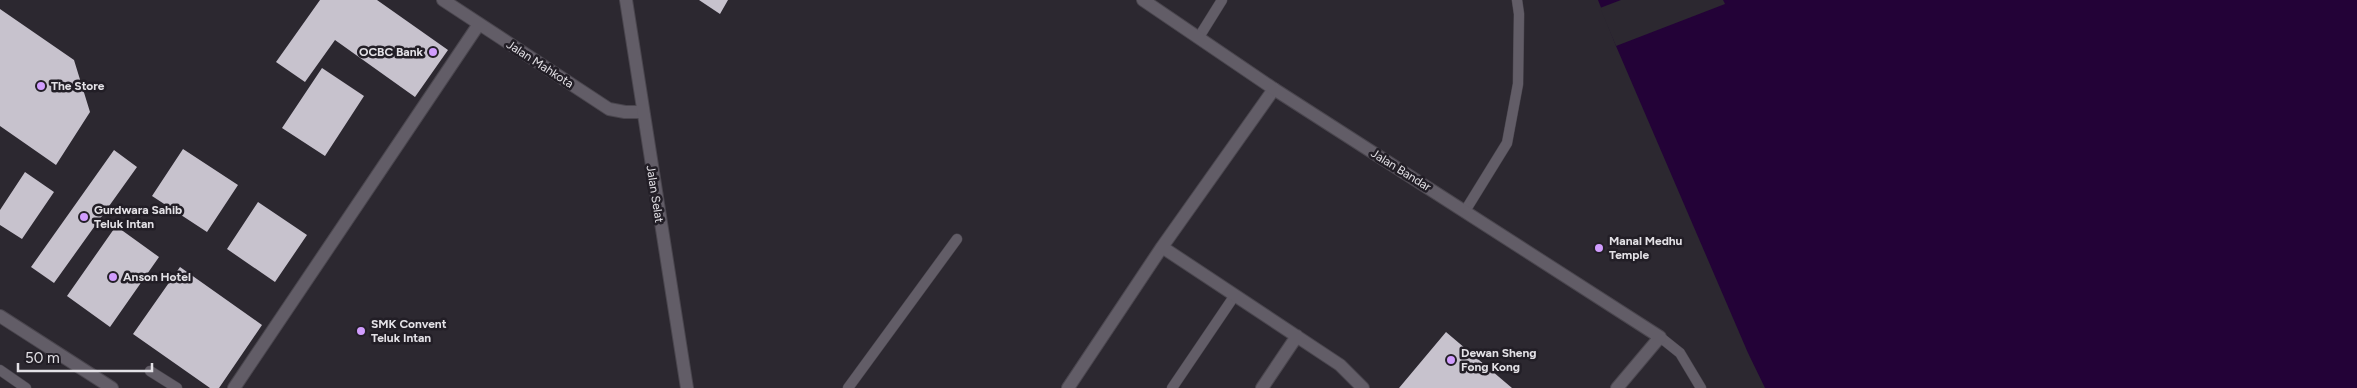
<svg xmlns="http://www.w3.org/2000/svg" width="2357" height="388" viewBox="0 0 2357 388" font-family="Figtree,sans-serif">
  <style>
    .water { fill: #230237 }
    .pier { fill: #2c2830 }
    .building { fill: #c7c2cd }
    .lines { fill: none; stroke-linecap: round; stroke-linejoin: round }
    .service-casing { stroke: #4a464e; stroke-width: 11 }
    .minor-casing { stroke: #4a464e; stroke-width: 14 }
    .tertiary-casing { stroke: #4a464e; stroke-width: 14 }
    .service { stroke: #625d67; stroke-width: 10 }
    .minor { stroke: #625d67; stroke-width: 12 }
    .tertiary { stroke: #625d67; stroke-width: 12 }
    .poi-dot { fill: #d19dfe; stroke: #221e26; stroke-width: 2 }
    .labels { text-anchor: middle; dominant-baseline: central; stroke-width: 5; stroke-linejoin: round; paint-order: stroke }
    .poi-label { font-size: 12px; font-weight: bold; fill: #e3e1e6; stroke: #221e26; text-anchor: start }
    .street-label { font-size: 12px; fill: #e3e1e6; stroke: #221e26 }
  </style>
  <rect width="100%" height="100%" fill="#2c2830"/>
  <path class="water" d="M1598 0H2357V388H1765L1748 353 1616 46Z"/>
  <path class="pier" d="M1621 0H1723L1725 4 1616 46 1600 8Z"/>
  <path class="building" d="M320 0H377L448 50 415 97 335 40 305 82 276 62Z
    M699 0H728L720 14Z
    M0 9 74 60 90 112 56 165 0 126Z
    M322 68 364 96 325 156 282 128Z
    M183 149 238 185 207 232 152 196Z
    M114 150 137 167 54 283 31 267Z
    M25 172 54 192 22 239 0 225V210Z
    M258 202 307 235 275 282 227 249Z
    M116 226 159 257 110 327 67 296Z
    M180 267 262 325 219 388H210L133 334Z
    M1446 332 1512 388H1399Z"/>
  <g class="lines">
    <defs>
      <path id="service" d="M1199 37 1222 0
        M1465 211 1507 143 1518 84 1519 14 1517 0
        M1660 337 1680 353 1701 388
        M0 370 26 388
        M150 371 177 388
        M848 388 957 239
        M1172 388 1235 295"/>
      <path id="minor" d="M443 0 609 109 625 112H642
        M1162 247 1340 365 1363 388
        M234 388 479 24
        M1068 388 1162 247 1274 89
        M1262 388 1297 336"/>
      <path id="tertiary" d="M626 0 687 388
        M1143 0 1274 89 1660 337 1617 388
        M0 316 112 388"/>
    </defs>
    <use href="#service" class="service-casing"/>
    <use href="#minor" class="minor-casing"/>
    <use href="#tertiary" class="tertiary-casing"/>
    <use href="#service" class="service"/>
    <use href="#minor" class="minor"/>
    <use href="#tertiary" class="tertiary"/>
  </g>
  <g class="poi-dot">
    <circle cx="433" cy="52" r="5"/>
    <circle cx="41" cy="86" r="5"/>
    <circle cx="84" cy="217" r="5"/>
    <circle cx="1599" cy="248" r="5"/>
    <circle cx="113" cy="277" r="5"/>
    <circle cx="361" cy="331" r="5"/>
    <circle cx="1451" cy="360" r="5"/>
  </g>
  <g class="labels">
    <g class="poi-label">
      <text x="423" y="52" text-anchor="end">OCBC Bank</text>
      <text x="51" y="86">The Store</text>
      <text x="94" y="210">Gurdwara Sahib<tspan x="94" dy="14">Teluk Intan</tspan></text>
      <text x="1609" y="241">Manal Medhu<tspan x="1609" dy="14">Temple</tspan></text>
      <text x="123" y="277">Anson Hotel</text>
      <text x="371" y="324">SMK Convent<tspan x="371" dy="14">Teluk Intan</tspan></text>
      <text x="1461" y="353">Dewan Sheng<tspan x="1461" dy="14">Fong Kong</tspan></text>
    </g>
    <g class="street-label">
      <text transform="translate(540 64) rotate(33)">Jalan Mahkota</text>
      <text transform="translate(1401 170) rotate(32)">Jalan Bandar</text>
      <text transform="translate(655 194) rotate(81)">Jalan Selat</text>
    </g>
  </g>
  <path d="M18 363v8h134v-8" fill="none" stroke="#e3e1e6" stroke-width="2.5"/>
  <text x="25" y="363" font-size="15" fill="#e3e1e6" stroke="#221e26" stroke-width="4" paint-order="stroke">50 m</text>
</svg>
